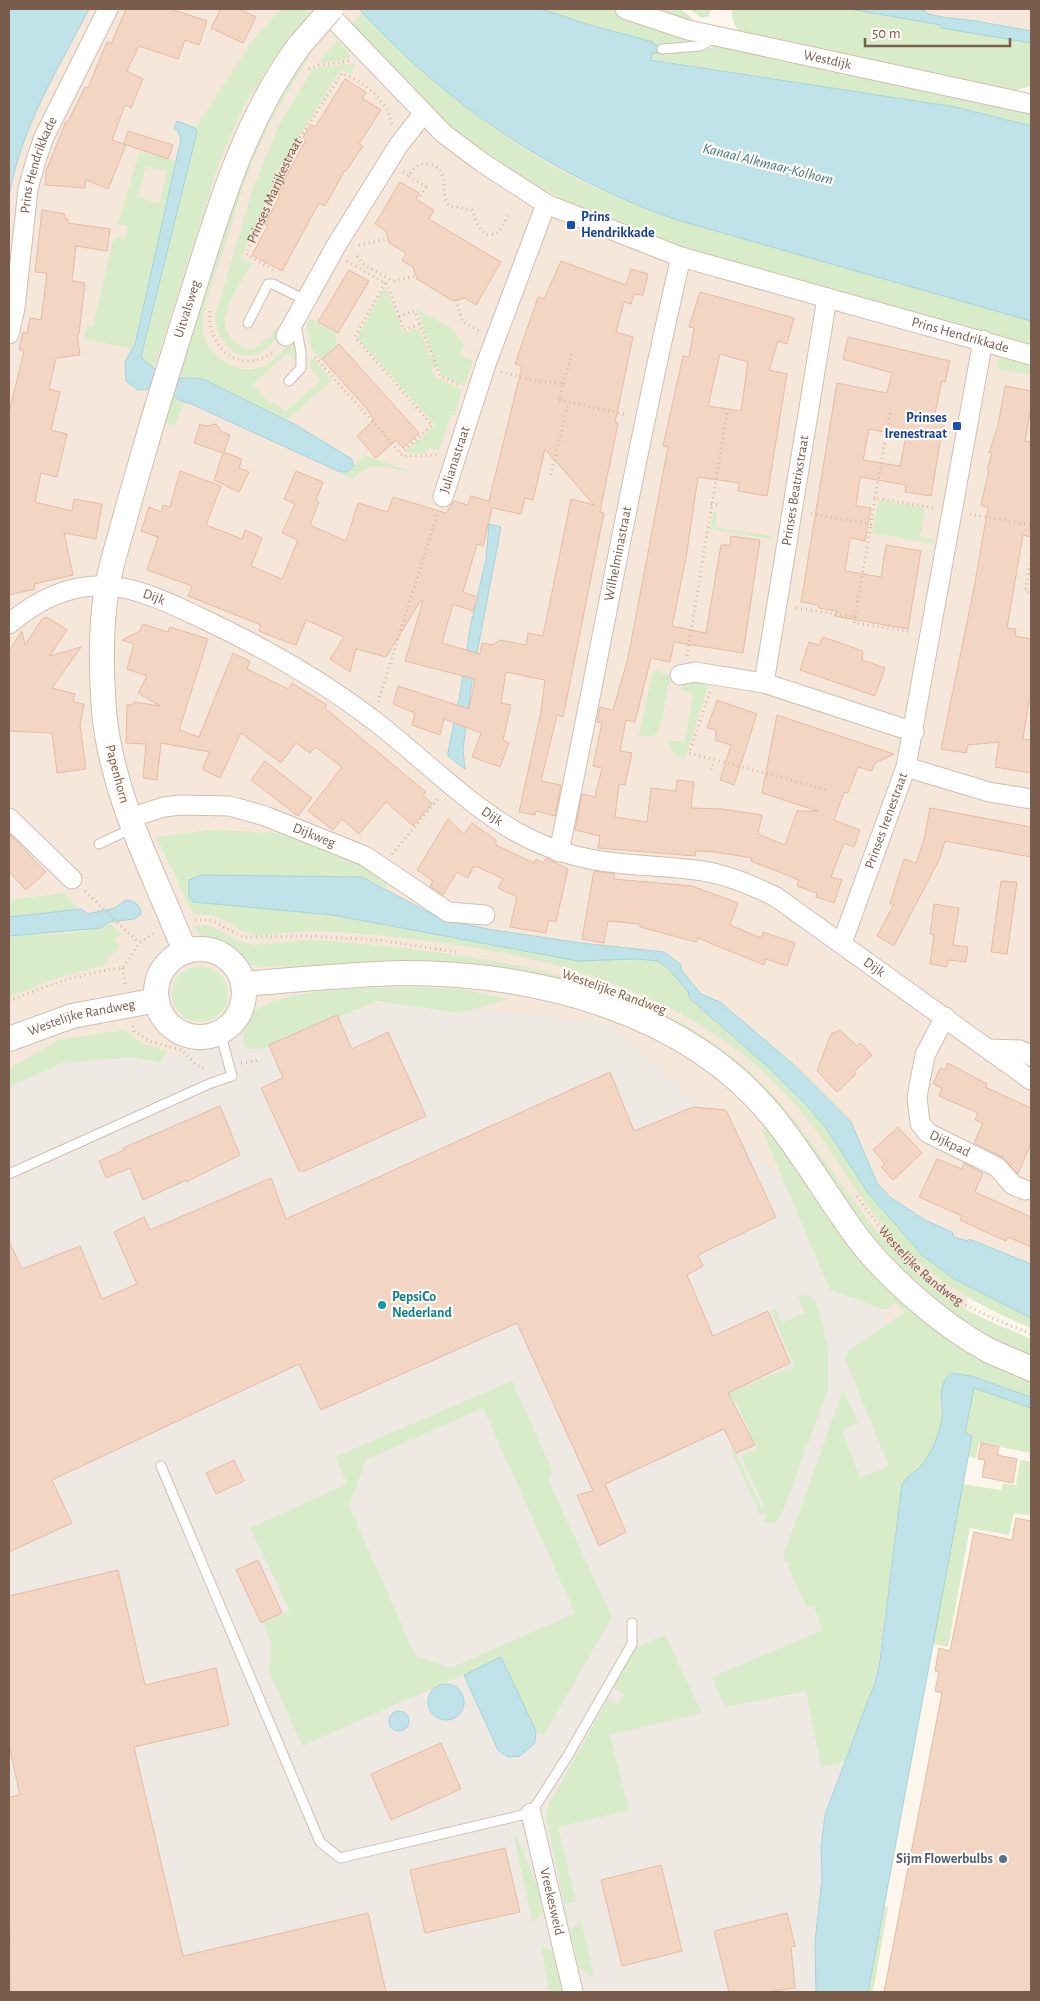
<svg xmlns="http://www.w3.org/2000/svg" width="1040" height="2001" viewBox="0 0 1040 2001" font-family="'Alegreya Sans',sans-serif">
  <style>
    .residential { fill: #f5e8da }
    .industrial { fill: #efe9e4 }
    .green { fill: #d8ecc9; fill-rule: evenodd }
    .water { fill: #bfe3e8; stroke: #a5d3da }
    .building { fill: #f3d5c3; stroke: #e6bba3; fill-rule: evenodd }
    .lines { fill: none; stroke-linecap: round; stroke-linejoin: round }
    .service-casing { stroke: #d1beb0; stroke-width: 11 }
    .minor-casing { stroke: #d1beb0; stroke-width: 21 }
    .tertiary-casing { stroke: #d1beb0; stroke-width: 26 }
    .path { stroke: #d9b8a5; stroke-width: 3; stroke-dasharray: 1 4; stroke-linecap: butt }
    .service { stroke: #fff; stroke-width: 9 }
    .minor { stroke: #fff; stroke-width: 19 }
    .tertiary { stroke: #fff; stroke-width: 24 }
    .tertiary-bridge-casing { stroke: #d1beb0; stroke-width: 26; stroke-linecap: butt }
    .tertiary-bridge { stroke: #fff; stroke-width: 24 }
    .transit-dot { fill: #1a4fb4; stroke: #fffaf3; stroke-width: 2 }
    .culture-dot { fill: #0f9aa8; stroke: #fffaf3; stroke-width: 2 }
    .service-dot { fill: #5c6f8a; stroke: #fffaf3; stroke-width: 2 }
    .labels { text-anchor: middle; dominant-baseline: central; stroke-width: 4.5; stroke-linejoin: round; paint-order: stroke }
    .street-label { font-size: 14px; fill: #7a5c4d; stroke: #fffaf3 }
    .transit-label { font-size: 14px; font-weight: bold; fill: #164399; stroke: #fffaf3; text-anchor: start }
    .culture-label { font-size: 14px; font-weight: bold; fill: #0d838f; stroke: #fffaf3; text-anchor: start }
    .service-label { font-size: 14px; font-weight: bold; fill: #4e5e75; stroke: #fffaf3; text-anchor: end }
    .water-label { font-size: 15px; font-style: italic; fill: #437c86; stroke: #fffaf3 }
  </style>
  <rect width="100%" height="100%" fill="#fdf6ec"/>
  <path class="residential" d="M9 9H384L1031 285V1278L976 1257 913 1592 9 1992Z
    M794 9H1031V60Z"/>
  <path class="industrial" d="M409 1000 608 1024 801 1194 894 1331 958 1450 844 1992H9V1074L109 1050 178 1056 253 1030Z"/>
  <path class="green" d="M280 9H305L311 15 275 57 244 106 221 157 154 368 141 357 197 132 195 128 252 42Z
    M542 9H611L667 31 701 40 680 45H654L653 42 586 24Z
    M635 9H681L694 20 675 23Z
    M690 9H712L708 17 701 18Z
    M731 9H850L941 25V28L1031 43V86L1008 92 742 36 734 24Z
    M362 12C416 66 473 118 538 158 581 184 627 202 674 219L1031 321V347L692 252 583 210 521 177 452 129 419 99 351 25Z
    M337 40 351 56 348 59 319 63Z
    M719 45 1031 109V126L955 107 650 59 652 53 700 51Z
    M307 55 309 57C288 90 268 124 253 161 240 192 232 226 221 258 214 277 200 313 203 332 206 351 227 368 246 369 267 370 280 355 291 339L293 341 297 363 288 353 253 384 270 404 275 402 285 412 321 381 310 368 311 356 332 380 287 420 203 379 190 377 178 378 225 217 265 115Z
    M352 64 355 66 350 74 341 69 272 180 274 182 241 259 252 263C235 294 201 333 252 350L268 338 270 339 277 325 283 330C277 338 270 347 261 352 237 365 215 338 215 316L253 188 280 123 311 72 319 67Z
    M140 152 176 161 133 349 84 339 87 325 93 326 114 237 124 239 128 226 117 224ZM146 166 167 172 159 204 138 196Z
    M385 286 403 333 419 328 431 359 434 358 417 309 450 327 464 344 460 355 473 361 464 386 441 374 438 366 431 368 436 379 440 378 462 390 455 415H451L440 449H427L425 453H408L405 451 435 425 357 337Z
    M309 318 335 333 337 346 321 360 312 350 307 325Z
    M999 356 1031 366 1030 375 997 369Z
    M171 394 180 402 184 403 175 426 161 421Z
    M364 455 407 470 408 472C388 467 366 460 353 480L340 474 354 466Z
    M878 500 925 508 920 537 935 539 934 544 872 533Z
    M713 512 717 513 715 527 772 536V539L710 529Z
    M653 670 673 676C662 693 668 721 654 736H639Z
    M687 681H710L685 759 674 754 670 748 669 740 684 743 694 693 680 690Z
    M209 830 277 833 306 840 368 862 390 881 385 888 372 881 248 875H202L195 876 193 902 333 915 578 961 649 960 658 961 668 968 716 1022 768 1067 810 1109 826 1128 868 1193 923 1256 956 1280 1031 1318V1328C962 1299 913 1268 868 1206 839 1165 814 1122 779 1087 661 967 482 942 322 931 299 929 274 937 253 935 241 933 233 924 222 919 213 915 203 914 193 914L173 871V867L171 868 156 837Z
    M65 893 78 910 9 917V900Z
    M108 922 122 934 115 939 119 946 118 951 107 957 108 964 55 979 9 997V936C33 933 91 937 108 922Z
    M206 925C222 929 234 941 250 944 261 946 273 943 284 942 299 941 314 940 328 941 465 952 629 971 739 1062 816 1126 854 1224 932 1287 961 1311 997 1324 1031 1339V1360L1000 1346 928 1297 870 1238 785 1118 600 994 322 967 253 966 204 939 193 926Z
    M172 994a28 28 0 1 1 56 0a28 28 0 1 1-56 0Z
    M407 987 461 989 509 999 461 1013 377 1001 266 1048 245 1049C243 1038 241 1029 247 1019 268 987 372 988 407 987Z
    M125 1030 141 1043 168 1051 160 1062 132 1057 63 1063 9 1087V1069L58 1040Z
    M767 1124 866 1261 1031 1380V1397L971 1376 951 1373 940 1402 941 1426 928 1456 919 1468 906 1478 902 1485 879 1661 865 1710 845 1761 821 1767 806 1691 725 1707 712 1677 823 1630 814 1606 807 1608 788 1567 790 1566 788 1561 786 1562 783 1557 843 1390 858 1422 842 1430 860 1478 889 1466 845 1359 848 1351 905 1312 895 1303 885 1310 830 1290 762 1130Z
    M804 1295 814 1298 821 1317 828 1348V1389L782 1513 775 1523H768L762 1520 767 1517 766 1513 760 1515 730 1449 733 1448 762 1508 764 1506 741 1456 757 1448 736 1402 729 1404 725 1394 794 1366 771 1310 775 1308 782 1322 805 1313 798 1298Z
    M512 1381 553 1472 548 1480 612 1617 544 1735 536 1731 501 1658 302 1746 269 1671 272 1646 263 1624 290 1611 250 1528 347 1484 335 1457ZM483 1408 575 1613 451 1668 415 1655 349 1506 366 1460Z
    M974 1387 1031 1408V1453L979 1443 976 1458 968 1456 972 1436 965 1433Z
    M1020 1460 1031 1462V1516L1014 1513 1009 1535 970 1528 948 1647 933 1644 962 1484 1001 1490 1003 1483 1016 1485Z
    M665 1635 702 1713 610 1735 629 1810 558 1827 576 1902 564 1904 546 1816 549 1803 608 1699 617 1704 624 1694 613 1688 635 1648Z
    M517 1836 538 1889 543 1911 533 1923 514 1837Z
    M884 1907H888L873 1992H868Z
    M581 1919 594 1976H592L579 1968 570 1931Z
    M541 1945 553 1952 562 1992H549Z"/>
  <path class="water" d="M9 9H89C58 69 20 129 9 197Z
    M359 9H542L586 24 653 42 654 45 680 49 678 53H652L651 60 955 107 1031 126V321L674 219C552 176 446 104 359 9Z
    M850 9H923L928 14 942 17 976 21 1031 31V43L941 28V25Z
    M177 121 195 128 197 132 141 357C152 367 164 378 179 378 188 378 195 378 203 379L296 425 352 459 354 466 346 472H340L189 403C179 402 178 398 171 394 161 389 149 389 138 390L126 381 125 362 135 344 181 139 178 131 174 129Z
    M489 524 501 527 473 674 463 749 465 769 448 756V752L459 700 471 623 486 560Z
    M202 875 362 877 439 918 487 929 581 943 664 952 680 964 682 971 701 994 720 1002 793 1064 851 1122 877 1183 890 1197 925 1220 952 1232 954 1237 967 1241 969 1239 1031 1264V1318L956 1280 923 1256 868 1193 826 1128 810 1109 768 1067 689 998V993L668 968 658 961 637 959 578 961 333 915 193 902 189 895V880Z
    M126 900C135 901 141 905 141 914L135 919 108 922 101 928 9 936V917L82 909 87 914 115 908Z
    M951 1373 971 1376 1031 1397V1408L974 1388 965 1433 972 1436 868 1992H816L815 1942 822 1879 821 1848 825 1815 875 1682 880 1661 902 1485C906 1477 911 1474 918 1469 929 1459 937 1439 941 1424 945 1407 935 1387 951 1373Z
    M501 1657 536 1731 535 1743 520 1756 508 1757 498 1750 464 1675Z
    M428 1702a18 18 0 1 1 36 0a18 18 0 1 1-36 0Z
    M389 1721a10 10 0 1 1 20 0a10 10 0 1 1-20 0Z"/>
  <path class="building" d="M126 9H171L207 21 199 45 185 40 178 59 139 46 127 71 143 79 131 108 125 105 112 140 126 145 108 189 86 180 85 188 45 185 46 171 66 121 68 122 85 87 88 88 107 42 111 44Z
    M221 9H239L256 17 243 43 211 28Z
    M345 79 366 92 362 98 381 110 359 144 363 146 346 171 345 170 325 206 319 203 282 271 252 255 268 225 265 224 280 195 277 193 306 140 303 137 311 125 315 127Z
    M128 131 173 145 168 159 124 144Z
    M400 182 419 193 416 199 434 210 429 219 501 262 476 305 465 298 453 301 417 279 413 267 402 261 406 253 389 243 386 231 375 224Z
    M42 210 65 214V219H68V223L110 229 107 251 76 246 72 281 85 283 79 334H77L80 355 56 358 49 389 60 392 51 430 67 434 57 477 41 473 35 502 72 511 74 499 102 504 96 539 64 533 73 575 34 584 35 589 9 595V413L24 351 19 349 23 332 27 333 30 318 41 320 47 273 35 272Z
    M561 261 626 285 631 269 648 274 643 295 634 294 631 304 624 302 616 332 633 337 615 422 618 423 600 512 604 513 563 717 557 715 541 781 561 785 555 816 536 811 535 815 519 812 541 712 545 680 506 672 501 703 511 705 503 740 509 743 500 767 472 757 481 733 444 719 440 735 412 725 415 713 393 704 398 686 469 709 475 679 405 661 423 601 421 600 386 657 356 649 350 672 330 659 344 637 306 620 296 645 276 638 259 631 261 625 188 596 192 586 147 570 158 537 141 531 149 507 161 512 163 505 170 507 180 471 221 486 206 525 242 539 245 530 262 538 251 566 282 579 298 540 282 533 295 504 284 499 296 471 323 482 316 500 319 502 310 525 346 541 358 503 388 512 393 497 446 513 454 501 468 505 471 496 489 501 522 366 515 364 538 297 544 299ZM545 449 594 505 571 499 543 636 528 633 526 645 500 640 493 645 482 643 480 654 442 643 453 604 473 611 478 597 463 592 477 544 483 546 492 508 521 514 525 498 533 500Z
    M349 270 369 281 338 333 318 322Z
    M700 292 794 318 787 344 778 341 769 370 787 374 767 496 738 491 739 483 698 477 686 558 672 626 706 633 721 545H730L731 536 760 540 745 640 743 653 674 642 670 662 651 658 635 722 626 720 620 751 632 753 625 785 619 784 615 817 647 822 651 788 676 791 677 780 694 782 691 808 722 809 762 815 758 834 785 845 797 811H818L762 793 777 715 894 754 875 763 872 771 858 767 848 793 844 792 834 820 860 830 854 847 844 843 831 877 842 880 834 903 816 897 817 893 797 886 799 880 751 861 752 858 715 852 696 851 695 856 598 848 600 836 575 830 582 794 595 797 602 768 593 766 602 723 597 722 600 707 613 710 628 658 668 447 663 446 683 356 689 357 694 328 689 327ZM720 354 748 362 741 411 708 406Z
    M848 337 950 361 945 382 942 381 934 417 944 419 931 496 905 492 906 485 860 477 856 506 871 508 865 541 850 538 845 571 881 577 886 545 921 551 908 629 834 616 837 611 819 608V605L801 602 837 383 887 393 892 373 843 359ZM869 429 906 436 900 466 863 460Z
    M339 344 419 433 403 448 396 440 376 458 357 436 374 420 367 409 322 359Z
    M1005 386 1031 391V407L1025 441 1031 442V537L1023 535 1007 628 1016 629 1015 636 1031 639V700H1029L1023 739 1031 740V773L995 767 999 742 968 745 966 753 941 749 973 593 988 508 981 505 989 470H987L992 453H989L998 426Z
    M200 424 206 426 216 424 221 431 230 435 224 452 242 459 239 468 249 472 239 492 214 480 223 453 194 443Z
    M47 617 67 630 50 656 81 647 52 688 75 694 73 702 84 704 80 725 86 769 57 773 52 733 9 731V651L22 631 25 645 42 619Z
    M143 624 168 632 170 627 208 639 179 730 199 737 233 653 250 661 247 669 288 689 292 683 327 705 325 708 426 792 423 795 432 804 413 826 386 802 359 834 342 819 333 830 308 811 342 767 315 747 310 753 296 743 281 763 241 733 220 778 202 769 210 752 161 743 157 780 143 778 146 744 126 743 127 705H132L134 702 160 706 138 693 147 676 127 669 134 644 122 640 140 631Z
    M823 637 863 651 862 660 885 668 875 696 800 670 809 642 819 645Z
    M717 700 757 714 734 785 720 780 731 745 715 740 716 730 707 728Z
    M265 761 312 798 298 816 251 780Z
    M930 808 1031 827V857L945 841 939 860 894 946 877 936 894 904H890L904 859 916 863 924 840Z
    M448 819 464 834 472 823 496 840V845L534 863 536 859 543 863 546 858 568 869 556 922 549 920 546 933 510 927 517 897 498 888 503 879 478 867H473L468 878 457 872 443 895 430 886 433 881 417 870Z
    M9 833 46 872 26 890 9 872Z
    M594 871 615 874 614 879 692 886 738 903 730 925 761 938 763 932 795 943 787 966 766 959 764 965 698 938 696 942 640 927V924L608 921 604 943 582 939Z
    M1001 881 1017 882 1007 954 991 952Z
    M934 904 959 908 953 945 968 947 966 962 948 960 947 967 930 964 934 935 930 934Z
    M337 1015 352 1049 388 1032 426 1116 305 1171H299L261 1088 283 1078 269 1045Z
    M840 1030 857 1046 860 1043 872 1055 854 1072 856 1074 837 1092 817 1071 831 1034Z
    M948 1063 987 1084 985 1087 1031 1108V1143L1018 1174 1002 1157 974 1143 983 1123 975 1120 978 1113 939 1096 942 1088 933 1084 940 1068 945 1070Z
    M610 1072 634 1131 693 1107 726 1110 776 1217 698 1255 703 1266 687 1275 713 1336 768 1311 790 1363 728 1393 755 1445 736 1453 724 1429 605 1484 626 1532 599 1546 577 1495 593 1491 517 1323 321 1410 299 1364 52 1480 72 1523 9 1552V1241L22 1269 80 1246 102 1299 137 1284 114 1232 144 1217 150 1230 271 1178 286 1219Z
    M220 1106 240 1155 186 1182V1180L143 1200 130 1168 106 1178 99 1161 124 1150 123 1148Z
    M898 1127 922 1153 893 1180 881 1167 885 1164 873 1150Z
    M937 1159 962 1169 964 1163 983 1173 975 1192 1031 1217V1247L1008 1237 1006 1241 981 1230 960 1220 962 1216 919 1197Z
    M981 1443 999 1447 997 1455 1017 1459 1013 1483 982 1477 985 1460 978 1459Z
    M234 1460 244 1481 216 1494 206 1473Z
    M1016 1518 1031 1521V1992H884L942 1693 935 1691 939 1672 935 1671 939 1648 950 1651 974 1532 1012 1540Z
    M258 1560 282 1613 261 1623 236 1570Z
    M118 1570 145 1685 216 1668 229 1725 134 1747 183 1956 368 1913 386 1992H10L9 1797 20 1795 9 1745V1596Z
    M441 1743 461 1789 391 1820 371 1774Z
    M505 1848 520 1912 425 1933 410 1870Z
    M661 1865 682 1951 622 1966 601 1880Z
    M787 1913 795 1946 791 1947 795 1988 765 1992H729L714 1931Z"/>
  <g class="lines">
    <defs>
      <path id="service" d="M662 49 700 46 715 38
        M248 323 268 284H273L305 300
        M289 381 301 368V353L296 325
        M99 844 133 828
        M9 1174 211 1083 232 1076 220 1032
        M161 1466 320 1842 340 1858 531 1813 567 1757 632 1644V1623"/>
      <g id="minor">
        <path id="s3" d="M324 9 444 134 483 163 546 204 681 257 1031 355"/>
        <path id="s4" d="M625 9 688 30 1031 104"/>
        <path id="s5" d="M9 334 15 308 28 189 36 160 44 137 108 9"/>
        <path d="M286 336 336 246 398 146 423 114"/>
        <path id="s6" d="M443 497 486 364 546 204"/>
        <path id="s7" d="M9 624C36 601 70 584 107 586 139 588 169 603 197 616 259 645 317 677 372 719 421 756 475 813 530 839 591 869 639 862 703 871 729 875 752 885 776 897L1031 1080"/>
        <path d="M680 675 695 672 764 683 914 732"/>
        <path id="s8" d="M764 683 827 298"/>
        <path d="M906 767 989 792 1031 799"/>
        <path d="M9 818 72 879"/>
        <path id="s9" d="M129 818 164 807 180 805 230 806 265 816 365 856 448 912 485 915"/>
        <path id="s10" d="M559 852C600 654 635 454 681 257"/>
        <path id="s11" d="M842 943 906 767 983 340"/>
        <path id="s12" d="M945 1017 925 1055 917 1097 920 1123 928 1133 997 1167 1013 1185 1025 1190"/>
        <path d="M989 1049 1020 1050 1031 1056"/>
        <path id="s13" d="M531 1813 573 1992"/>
      </g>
      <g id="tertiary">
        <circle cx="200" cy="993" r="44"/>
        <path id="s14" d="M185 952C154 872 112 798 104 711 101 670 100 628 107 587 112 559 122 531 129 503 145 446 162 389 180 332 212 234 237 130 299 46"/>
        <path d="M243 984C296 980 350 974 403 973 535 973 686 1010 773 1117 804 1155 828 1198 857 1237 888 1278 942 1325 988 1350 1002 1357 1017 1362 1031 1369"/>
        <path id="s15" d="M9 1039 72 1016 157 1000"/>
      </g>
    </defs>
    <use href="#service" class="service-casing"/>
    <use href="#minor" class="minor-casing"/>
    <use href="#tertiary" class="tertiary-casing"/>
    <g class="path">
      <path d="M309 69 319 65 350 61"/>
      <path d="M403 172 409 176C414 168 418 163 428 164 449 166 441 188 447 203L450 206 472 210C477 221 480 242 499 232L509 214"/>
      <path d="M409 176 426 187 419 198"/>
      <path d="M359 245 388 239"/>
      <path d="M357 256 363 264 393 281 416 276"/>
      <path d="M347 261 387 284 399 316 415 311 440 376 460 385"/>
      <path id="s1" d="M273 270 246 254 292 150 342 73C365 83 386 99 392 124"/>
      <path d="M385 283 355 337 432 425 401 453"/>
      <path d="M456 300 462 321 479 331"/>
      <path d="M210 311C206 349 244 378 275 350"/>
      <path d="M399 316 404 330 420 324"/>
      <path d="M315 357 403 456 437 455"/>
      <path d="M501 372 532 380 563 384 559 400 627 415"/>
      <path d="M563 384 573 350"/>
      <path d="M551 475 568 403"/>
      <path d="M875 498 891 409"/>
      <path d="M711 504 720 505"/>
      <path d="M811 514 871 524 875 498 935 508"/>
      <path d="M970 514 1031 525"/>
      <path d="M1031 559 1025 591 1031 593"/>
      <path d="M796 608 855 617 871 524"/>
      <path d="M855 617 854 623 912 632"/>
      <path d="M687 656 727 413"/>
      <path d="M710 692 689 753 828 790"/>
      <path d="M378 702 437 515"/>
      <path d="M711 770 714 761"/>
      <path d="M392 854 439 798"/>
      <path d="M85 891 139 943"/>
      <path d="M195 920H210L243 937 306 936 378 940 456 952"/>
      <path d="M123 968 125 985"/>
      <path d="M9 1001C46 986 83 972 123 968L139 943 156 932"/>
      <path d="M133 1026 134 1031 149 1041 182 1050 195 1064 205 1069"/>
      <path d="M241 1063 260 1060"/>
      <path id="s2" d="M857 1196C889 1241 930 1290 982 1313 998 1321 1015 1327 1031 1334"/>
    </g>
    <use href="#service" class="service"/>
    <use href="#minor" class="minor"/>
    <use href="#tertiary" class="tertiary"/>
    <defs>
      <path id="tertiary-bridge" d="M299 46 331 9"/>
    </defs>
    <use href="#tertiary-bridge" class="tertiary-bridge-casing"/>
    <use href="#tertiary-bridge" class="tertiary-bridge"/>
  </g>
  <g class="transit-dot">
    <rect x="566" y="220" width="10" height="10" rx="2.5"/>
    <rect x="952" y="421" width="10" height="10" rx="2.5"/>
  </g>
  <circle class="culture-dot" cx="382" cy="1305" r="5"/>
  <circle class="service-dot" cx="1003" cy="1859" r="5"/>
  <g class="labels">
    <g class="street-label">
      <text stroke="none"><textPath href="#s4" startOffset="209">Westdijk</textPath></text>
      <text stroke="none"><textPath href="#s5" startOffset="172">Prins Hendrikkade</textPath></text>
      <text stroke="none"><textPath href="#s1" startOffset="101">Prinses Marijkestraat</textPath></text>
      <text stroke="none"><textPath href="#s14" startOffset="669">Uitvalsweg</textPath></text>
      <text stroke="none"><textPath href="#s3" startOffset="732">Prins Hendrikkade</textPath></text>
      <text stroke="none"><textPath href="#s6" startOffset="39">Julianastraat</textPath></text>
      <text stroke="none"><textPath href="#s8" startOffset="195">Prinses Beatrixstraat</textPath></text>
      <text stroke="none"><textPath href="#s10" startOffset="304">Wilhelminastraat</textPath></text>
      <text stroke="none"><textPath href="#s7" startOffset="156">Dijk</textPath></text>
      <text transform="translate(117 774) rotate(75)">Papenhorn</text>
      <text stroke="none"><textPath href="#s7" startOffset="561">Dijk</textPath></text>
      <text stroke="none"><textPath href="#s11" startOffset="130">Prinses Irenestraat</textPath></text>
      <text stroke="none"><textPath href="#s9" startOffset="192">Dijkweg</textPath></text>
      <text stroke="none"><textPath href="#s7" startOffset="981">Dijk</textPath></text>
      <text transform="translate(614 992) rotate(20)">Westelijke Randweg</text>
      <text stroke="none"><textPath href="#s15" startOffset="76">Westelijke Randweg</textPath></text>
      <text stroke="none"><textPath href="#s12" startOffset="149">Dijkpad</textPath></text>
      <text stroke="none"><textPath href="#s2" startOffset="95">Westelijke Randweg</textPath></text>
      <text stroke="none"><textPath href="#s13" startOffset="91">Vreekesweid</textPath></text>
    </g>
    <g class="transit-label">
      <text x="581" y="217">Prins<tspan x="581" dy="16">Hendrikkade</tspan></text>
      <text x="947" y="418" text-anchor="end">Prinses<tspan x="947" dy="16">Irenestraat</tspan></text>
    </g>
    <g class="culture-label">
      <text x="392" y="1297">PepsiCo<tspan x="392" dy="16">Nederland</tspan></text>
    </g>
    <g class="service-label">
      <text x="993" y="1859">Sijm Flowerbulbs</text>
    </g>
    <g class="water-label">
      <text transform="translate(768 164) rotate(14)">Kanaal Alkmaar-Kolhorn</text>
    </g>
  </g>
  <rect width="1040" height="2001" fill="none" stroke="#7a5c4d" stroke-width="20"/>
  <path d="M865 38v8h145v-8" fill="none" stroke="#7a5c4d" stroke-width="2.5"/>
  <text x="872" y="38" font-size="15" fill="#7a5c4d" stroke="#fffaf3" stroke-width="4" paint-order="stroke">50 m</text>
</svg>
